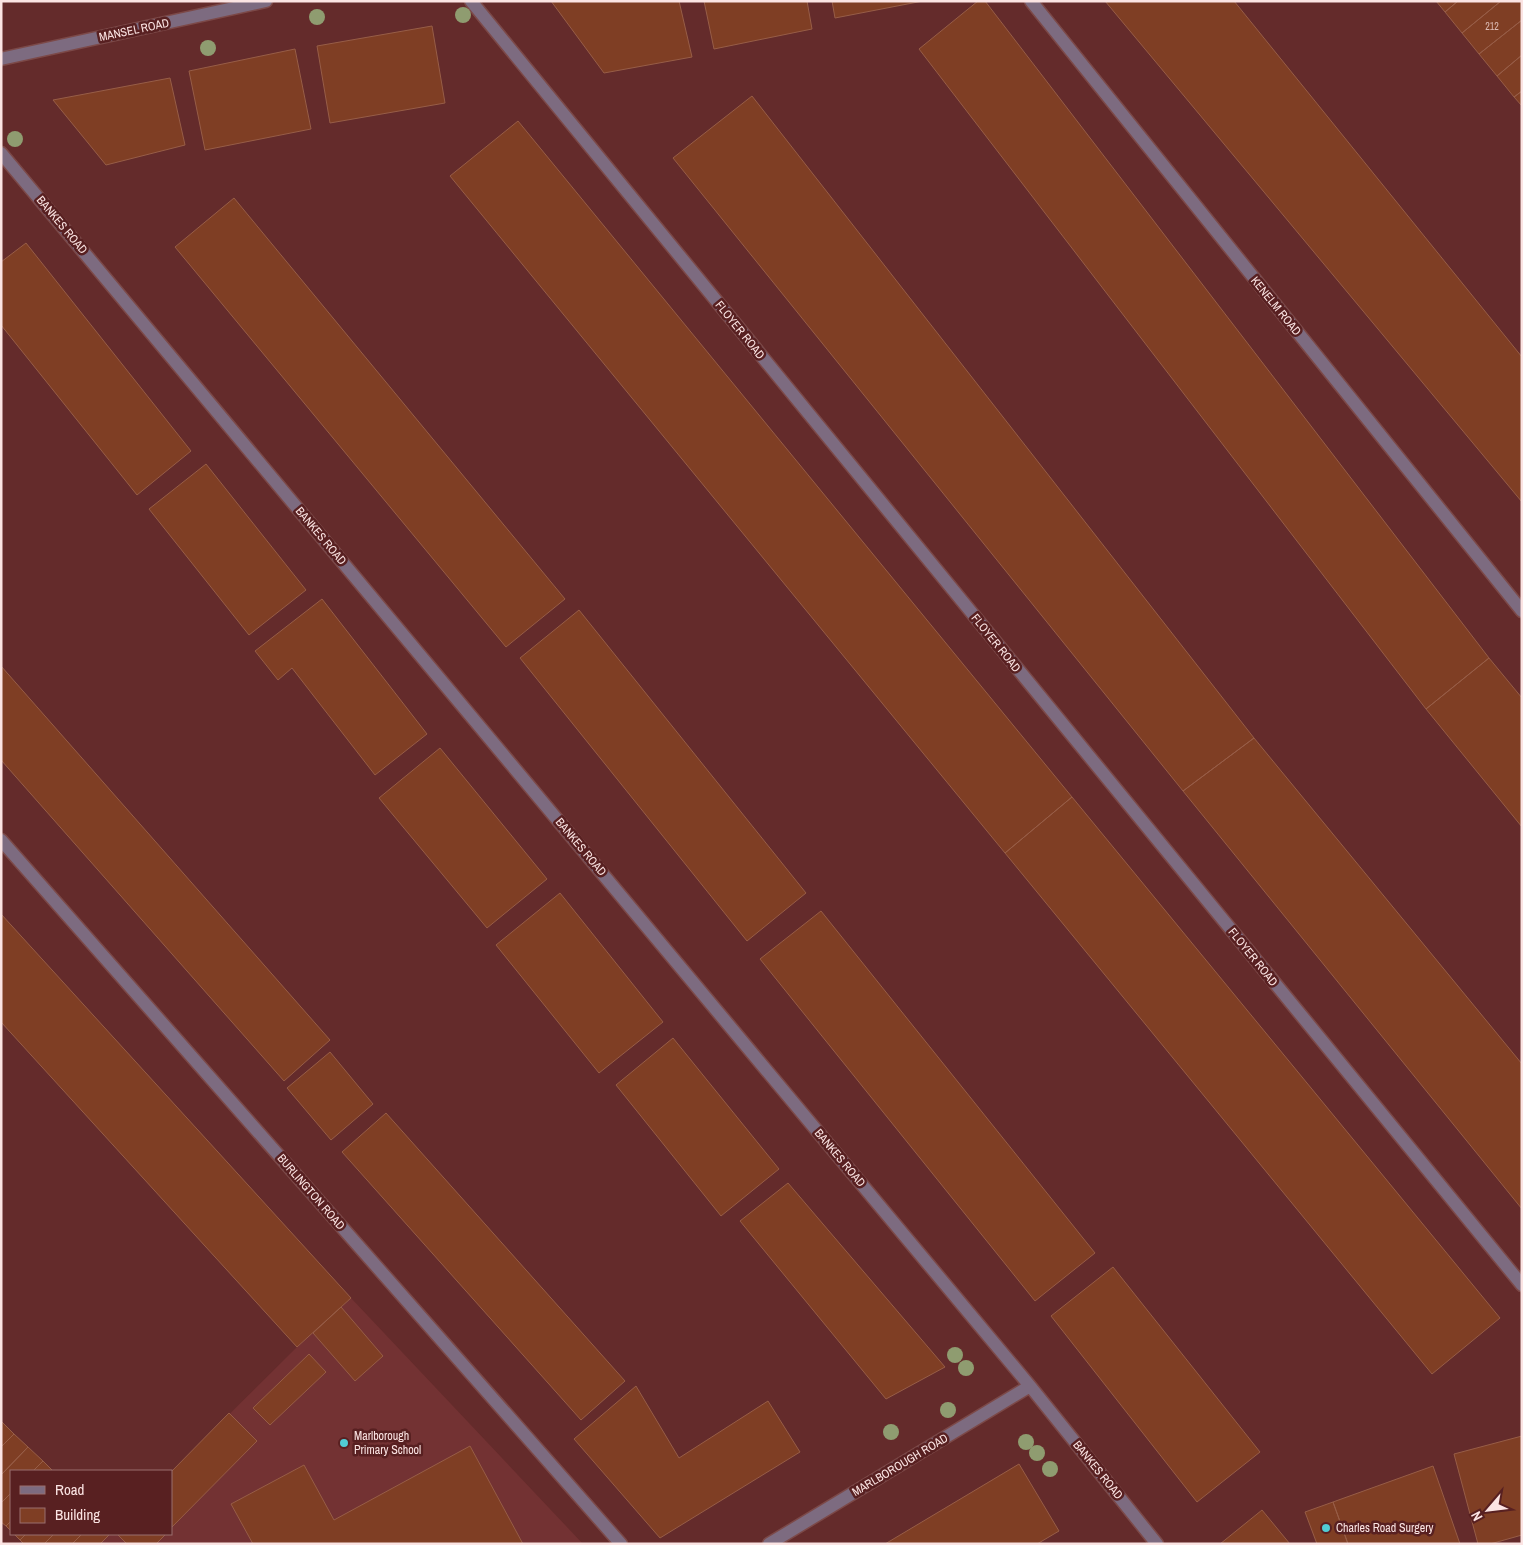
<svg xmlns="http://www.w3.org/2000/svg" width="1523" height="1545" viewBox="0 0 1523 1545" font-family="'Archivo Narrow',sans-serif">
  <style>
    .built { fill: #733233 }
    .building { fill: #7f3e24; stroke: #975d47 }
    .lines { fill: none; stroke-linecap: round; stroke-linejoin: round }
    .minor-casing { stroke: #7c4948; stroke-width: 15 }
    .minor { stroke: #7d6b80; stroke-width: 12 }
    .tree { fill: #8f9c70 }
    .poi-dot { fill: #51ccd4; stroke: #582021; stroke-width: 2 }
    .labels { text-anchor: middle; dominant-baseline: central; stroke-width: 5; stroke-linejoin: round; paint-order: stroke }
    .number-label { font-size: 10px; fill: #dcbab3 }
    .street-label { font-size: 12px; fill: #fbe4e3; stroke: #582021 }
    .poi-label { font-size: 12px; fill: #fbe4e3; stroke: #582021; text-anchor: start }
  </style>
  <rect width="100%" height="100%" fill="#642b2b"/>
  <path class="built" d="M351 1298 583 1544H100L110 1534H171V1472L297 1347Z"/>
  <path class="building" d="M551 1H679L692 57 604 73Z
    M704 1H807L812 29 714 49Z
    M832 1H923L835 18Z
    M978 1H985L1489 658 1426 709 919 49Z
    M1105 1H1234L1522 357V502Z
    M1436 1H1458L1445 12Z
    M1458 1H1501L1462 33 1445 12Z
    M1501 1H1522V20L1479 54 1462 33Z
    M1522 20V55L1497 76 1479 54Z
    M432 26 445 103 330 123 317 46Z
    M295 49 311 129 205 150 189 71Z
    M1522 55V91L1514 97 1497 76Z
    M170 78 185 145 106 165 53 100Z
    M1522 91V106L1514 97Z
    M752 96 1254 738 1183 791 673 158Z
    M518 121 1072 797 1005 853 450 176Z
    M234 198 565 599 506 647 175 247Z
    M26 243 191 451 137 495 1 325V262Z
    M206 464 306 590 249 635 149 509Z
    M322 599 427 734 375 775 292 668 278 680 255 651Z
    M579 610 806 893 747 941 520 658Z
    M1489 658 1522 698V827L1426 709Z
    M1 666 330 1040 284 1081 1 760Z
    M1254 738 1522 1064V1209L1183 791Z
    M440 748 547 879 487 928 379 798Z
    M1072 797 1500 1318 1432 1374 1005 853Z
    M560 893 663 1022 599 1073 496 945Z
    M821 911 1095 1253 1035 1301 760 959Z
    M1 914 351 1298 297 1347 1 1022Z
    M673 1038 779 1169 721 1216 616 1085Z
    M330 1052 373 1104 331 1140 287 1088Z
    M386 1113 625 1381 581 1420 342 1152Z
    M788 1183 945 1367 886 1399 740 1221Z
    M1113 1267 1260 1452 1197 1502 1051 1316Z
    M341 1307 383 1356 355 1381 313 1333Z
    M309 1354 326 1372 270 1425 253 1408Z
    M636 1386 679 1458 768 1401 800 1452 660 1538 574 1439Z
    M229 1413 257 1441 171 1528V1472Z
    M1 1421 14 1434 1 1447Z
    M14 1434 28 1447 1 1475V1447Z
    M1522 1436V1535L1490 1544H1478L1454 1454Z
    M470 1446 523 1544H253L231 1504 304 1465 334 1520Z
    M28 1447 43 1461 33 1471H11V1493L1 1503V1475Z
    M43 1461 53 1471H33Z
    M1019 1464 1059 1531 1037 1544H885Z
    M1433 1466 1460 1544H1348L1333 1502Z
    M11 1493V1521L6 1526 1 1522V1503Z
    M1333 1502 1348 1544H1317L1305 1512Z
    M1262 1510 1290 1544H1220Z
    M11 1521V1531L6 1526Z
    M14 1534H26L20 1540Z
    M26 1534H54L44 1544H24L20 1540Z
    M54 1534H82L72 1544H44Z
    M82 1534H110L100 1544H72Z
    M117 1534H166L156 1544H127Z"/>
  <g class="lines">
    <defs>
      <path id="minor" d="M471 1 1522 1285
        M1031 1 1522 611
        M1 59 266 1
        M1 153 1030 1386 1157 1544
        M1 840 621 1544
        M769 1544 1030 1386"/>
    </defs>
    <use href="#minor" class="minor-casing"/>
    <use href="#minor" class="minor"/>
  </g>
  <g class="tree">
    <circle cx="463" cy="15" r="8"/>
    <circle cx="317" cy="17" r="8"/>
    <circle cx="208" cy="48" r="8"/>
    <circle cx="15" cy="139" r="8"/>
    <circle cx="955" cy="1355" r="8"/>
    <circle cx="966" cy="1368" r="8"/>
    <circle cx="948" cy="1410" r="8"/>
    <circle cx="891" cy="1432" r="8"/>
    <circle cx="1026" cy="1442" r="8"/>
    <circle cx="1037" cy="1453" r="8"/>
    <circle cx="1050" cy="1469" r="8"/>
  </g>
  <g class="poi-dot">
    <circle cx="344" cy="1443" r="5"/>
    <circle cx="1326" cy="1528" r="5"/>
  </g>
  <g class="labels">
    <g class="number-label">
      <text x="1492" y="26">212</text>
    </g>
    <g class="street-label">
      <text transform="translate(134 30) rotate(-12)">MANSEL ROAD</text>
      <text transform="translate(62 225) rotate(50)">BANKES ROAD</text>
      <text transform="translate(1276 306) rotate(51)">KENELM ROAD</text>
      <text transform="translate(740 330) rotate(51)">FLOYER ROAD</text>
      <text transform="translate(321 536) rotate(50)">BANKES ROAD</text>
      <text transform="translate(996 643) rotate(51)">FLOYER ROAD</text>
      <text transform="translate(581 847) rotate(50)">BANKES ROAD</text>
      <text transform="translate(1253 957) rotate(51)">FLOYER ROAD</text>
      <text transform="translate(840 1158) rotate(50)">BANKES ROAD</text>
      <text transform="translate(311 1192) rotate(49)">BURLINGTON ROAD</text>
      <text transform="translate(900 1465) rotate(-31)">MARLBOROUGH ROAD</text>
      <text transform="translate(1098 1470) rotate(51)">BANKES ROAD</text>
    </g>
    <g class="poi-label">
      <text x="354" y="1436">Marlborough<tspan x="354" dy="14">Primary School</tspan></text>
      <text x="1336" y="1528">Charles Road Surgery</text>
    </g>
  </g>
  <rect width="1523" height="1545" fill="none" stroke="#fbe4e3" stroke-width="5"/>
  <rect x="10" y="1470" width="162" height="65" fill="#582021" stroke="#996e6f"/>
  <rect x="20" y="1486" width="25" height="8" fill="#7d6b80" stroke="#996e6f"/>
  <text x="55" y="1495" font-size="15" fill="#fbe4e3">Road</text>
  <rect x="20" y="1508" width="25" height="15" fill="#7f3e24" stroke="#996e6f"/>
  <text x="55" y="1520" font-size="15" fill="#fbe4e3">Building</text>
  <g transform="translate(1488 1510) rotate(242)" stroke="#582021" stroke-width="4" paint-order="stroke">
  <path d="M0-4L9 19L0 12L-9 19Z" fill="#fbe4e3"/>
  <text y="-8" font-size="14" font-weight="bold" text-anchor="middle" fill="#fbe4e3">N</text>
  </g>
</svg>
